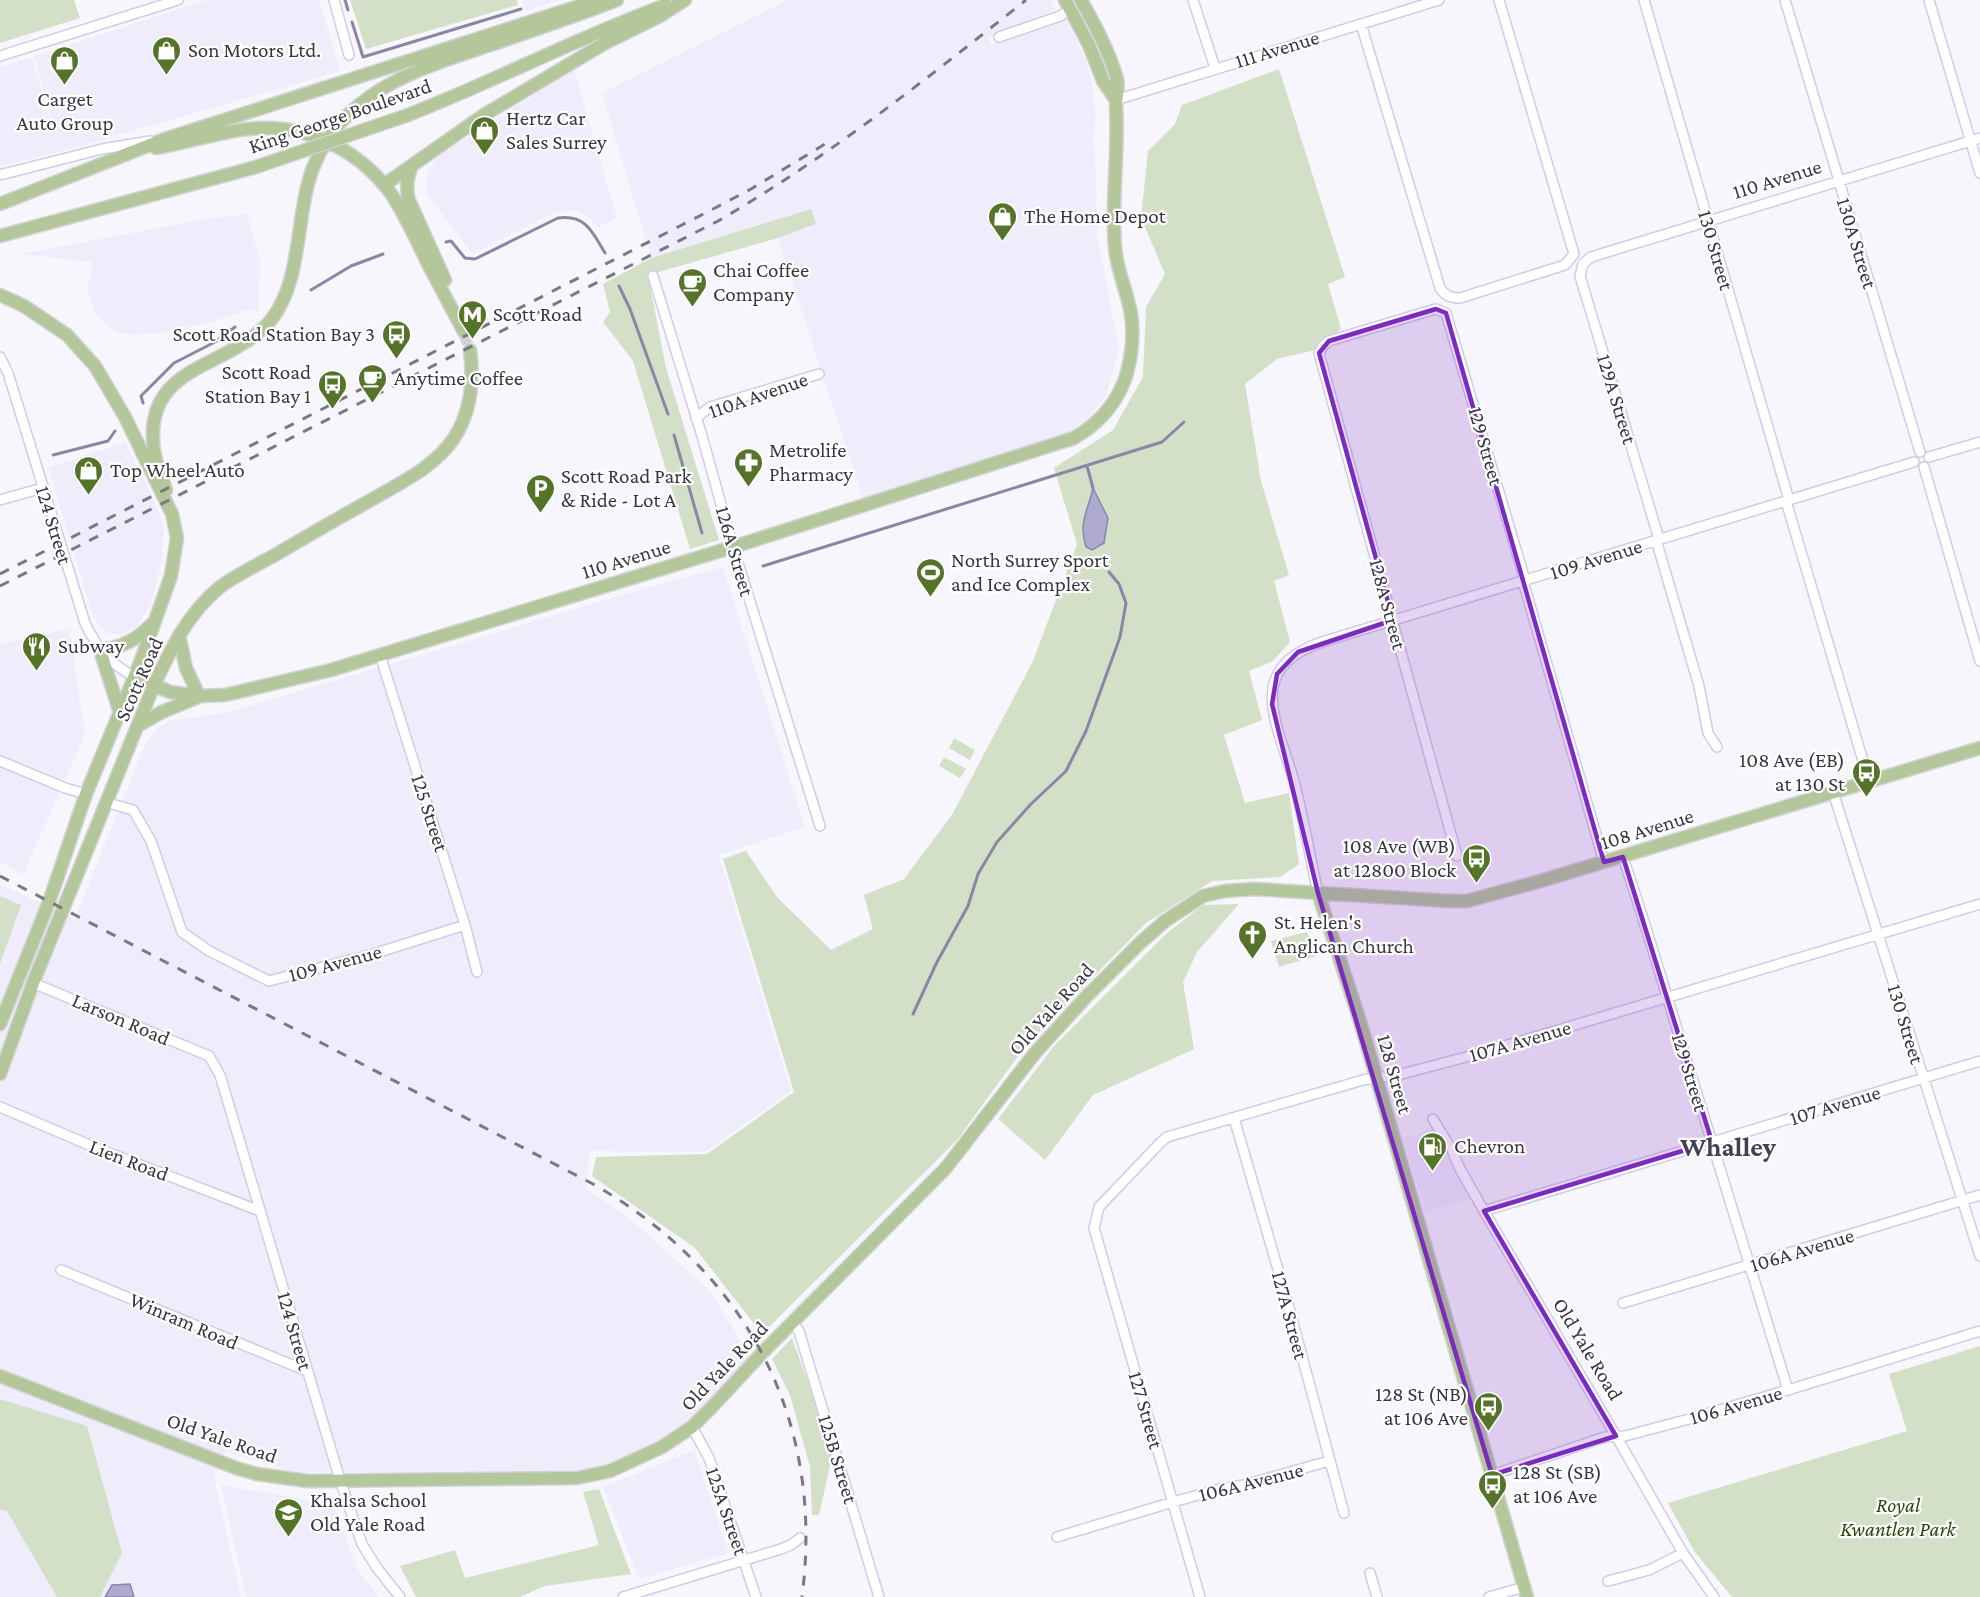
<svg xmlns="http://www.w3.org/2000/svg" width="1980" height="1597" viewBox="0 0 1980 1597" font-family="'Crimson Pro',serif">
  <style>
    .built { fill: #efedfc }
    .green { fill: #d4dfc8 }
    .water { fill: #aea9d1; stroke: #8a86a6; stroke-width: 1.5 }
    .lines { fill: none; stroke-linecap: round; stroke-linejoin: round }
    .stream { stroke: #8a86a6; stroke-width: 3 }
    .major-tunnel { stroke: #d1d0d7; stroke-width: 12; stroke-dasharray: 12 6; stroke-linecap: butt }
    .minor-casing { stroke: #cfcce9; stroke-width: 12 }
    .major-casing { stroke: #d3d3d5; stroke-width: 15 }
    .minor { stroke: #fff; stroke-width: 9 }
    .major { stroke: #b3c79a; stroke-width: 12 }
    .rail { stroke: #7a7983; stroke-width: 3; stroke-dasharray: 10 10; stroke-linecap: butt }
    .major-bridge-casing { stroke: #d3d3d5; stroke-width: 15; stroke-linecap: butt }
    .major-bridge { stroke: #b3c79a; stroke-width: 12 }
    .marked { fill: #7b2cbf; fill-opacity: 0.2; stroke: #7b2cbf; stroke-width: 4.5; stroke-linejoin: round }
    .labels { text-anchor: middle; dominant-baseline: central; stroke-width: 4.5; stroke-linejoin: round; paint-order: stroke }
    .street-label { font-size: 21px; fill: #373642; stroke: #fff }
    .poi-label { font-size: 21px; fill: #373642; stroke: #fff; text-anchor: start }
    .park-label { font-size: 21px; font-style: italic; fill: #2f450a; stroke: #fff }
    .district-label { font-size: 27px; font-weight: bold; fill: #423f57; stroke: #fff }
  </style>
  <rect width="100%" height="100%" fill="#f7f6fc"/>
  <path class="built" d="M207 0H319L340 71 60 152 34 56Z
    M522 0H560L525 11Z
    M788 0H1051L1055 9 988 38 991 45 1064 19 1077 41 1090 71 1096 114 1094 138 1098 239 1119 350 1106 396 1087 420 1060 438 863 499 778 238 815 224 810 209 651 258 602 93Z
    M32 57 59 152 0 166V67Z
    M574 69 617 218 597 228 592 220 577 210 555 212 472 254 427 193 426 181 430 168 437 157Z
    M247 214 260 261 258 311 246 310 211 322 162 333 131 335 119 332 109 327 98 317 89 296 88 286 93 262 23 254 204 219Z
    M125 442 150 491 164 527 161 565 151 604 137 626 122 635 107 633 93 617 48 468Z
    M723 567 805 827 719 855 791 1091 705 1152 590 1151 586 1189 628 1217 711 1292 750 1357 697 1415 656 1444 593 1472 501 1475 290 1471 225 1452 214 1478 241 1597H0V884L75 919 145 745 157 728 170 721 229 712 639 590Z
    M69 629 85 734 23 875 0 862V644Z
    M1432 1128 1477 1196 1426 1212 1403 1139Z
    M694 1450 729 1553 639 1579 603 1487Z
    M221 1485 333 1504 358 1570 379 1597H246Z"/>
  <path class="green" d="M0 0H74L80 18 0 43Z
    M350 0H517L518 5 366 49Z
    M1279 69 1345 277 1328 284 1341 329 1315 350 1277 359 1245 384 1261 481 1289 575 1274 581 1290 642 1273 661 1249 671 1262 720 1224 735 1245 803 1289 793 1299 864 1280 877 1212 881 1146 923 1023 1049 957 1140 762 1334 695 1248 592 1176 596 1157 707 1154 794 1092 723 859 746 851 777 897 831 950 873 929 864 895 904 879 952 815 1033 661 1077 544 1054 468 1113 430 1143 377 1146 307 1165 274 1141 218 1148 151 1175 124 1182 105Z
    M811 209 816 224 778 238 648 275 666 368 719 540 690 549 633 361 603 322 610 312 603 284 651 258Z
    M954 738 975 750 970 760 949 748Z
    M944 757 966 769 960 778 939 766Z
    M0 896 21 905 0 964Z
    M1239 904 1197 952 1183 982 1194 1049 1093 1095 1045 1160 998 1119 1055 1045 1167 933 1203 905Z
    M1307 932 1316 956 1279 967 1271 941Z
    M792 1338 833 1452 819 1515H812L810 1467 790 1395 772 1359Z
    M1980 1346V1597H1732L1694 1551 1668 1503 1907 1431 1889 1374Z
    M0 1399 87 1426 122 1553 100 1597H57L7 1511 0 1509Z
    M599 1489 631 1574 545 1586 520 1597H416L400 1566 455 1550 465 1578 599 1545 583 1492Z"/>
  <path class="water" d="M1093 488 1108 518 1104 543 1092 550 1086 547C1078 522 1088 511 1093 488Z
    M130 1584 134 1597H105L112 1585Z"/>
  <g class="lines">
    <path class="stream" d="M345 0 348 10
      M352 22 363 57 521 9
      M446 242 451 241 465 258 475 259 558 218C586 214 593 233 605 253
      M619 286 630 309 668 414
      M311 290 351 266 383 254
      M143 403 141 396 174 363 215 342 235 327
      M674 435 702 533
      M53 455 108 441 115 431
      M1087 466 1093 488
      M763 566 1162 442 1184 422
      M913 1014 937 962 968 906 978 874 997 842 1030 805 1066 771 1086 731 1120 637 1126 603 1119 584 1109 572"/>
    <path class="major-tunnel" d="M464 332 470 350"/>
    <defs>
      <path id="minor" d="M334 0 349 55
        M1193 0 1215 68
        M1644 0 1789 500
        M1785 0 1920 452
        M1929 0 1980 173
        M1361 24 1440 288C1445 296 1451 298 1460 298L1565 265 1574 254 1499 0
        M999 37 1060 16 1069 10
        M0 56 178 0
        M1116 100 1439 0
        M0 175 102 149 150 141
        M653 276 702 436 733 547 820 826
        M0 357 8 373 85 623C96 647 111 665 135 677
        M696 418 710 407 819 374
        M1929 457 1980 442
        M1924 467 1980 661
        M0 500 43 488
        M1786 501 1869 781
        M1659 539 1580 276 1583 264 1591 257 1980 138
        M1656 540 1699 686 1708 733 1717 747
        M1523 581 1604 862
        M380 655 465 925 477 972
        M0 761 65 788 86 794
        M1833 792 1980 1256
        M108 803 133 810 151 841 182 932 209 951 269 981 373 954 465 925
        M1457 856 1319 353 1323 346 1329 341 1432 310 1436 309 1446 313 1525 580
        M1623 857 1646 928 1788 1390
        M1318 893C1310 857 1304 821 1295 785 1288 756 1266 712 1274 683 1281 659 1304 648 1325 641L1914 462
        M33 983 209 1056 220 1075 340 1480 362 1544 377 1568 400 1597
        M0 1107 94 1147 260 1211
        M1234 1118 1288 1304 1344 1513
        M1433 1119 1453 1152 1459 1167 1484 1211 1616 1436 1683 1553 1714 1597
        M1484 1211 1980 1061
        M61 1270 307 1371
        M1623 1303 1980 1195
        M792 1323 799 1331 879 1597
        M692 1427 709 1458 756 1597
        M1492 1475 1605 1437 1625 1436 1689 1419 1788 1390 1980 1331
        M1057 1537 1173 1502 1220 1489 1244 1485 1329 1461
        M1370 1573 1377 1597
        M1608 1581 1649 1570 1683 1553
        M623 1597 781 1549 791 1545 800 1538
        M1200 1597 1094 1228 1099 1207 1161 1142 1167 1137 1363 1080 1398 1075 1481 1053 1980 904
        M1489 1597 1524 1587"/>
      <path id="major" d="M1065 0 1089 45 1103 81 1116 100
        M408 115C495 81 579 37 666 5
        M156 148C191 142 227 129 263 128 314 127 363 154 392 195 406 217 417 241 428 264 440 287 452 309 464 332
        M411 167 407 182 408 198 445 280
        M384 185 484 115 605 43 660 16 685 0
        M0 204 165 139 595 1
        M0 236 256 167
        M0 295 24 306 67 335 95 366 125 417 172 514 177 538 171 576 140 663 86 794 49 902 0 1024
        M166 490C162 477 156 464 154 451 142 362 228 371 271 320 303 280 295 215 313 168 343 90 421 68 493 44 534 30 576 16 617 0
        M179 635 186 668 199 696
        M135 677 170 692 199 696 225 695 331 670 733 547 1074 438C1099 424 1119 401 1127 373 1132 355 1134 332 1131 314 1127 291 1117 271 1115 247 1111 200 1119 153 1116 106 1116 97 1119 87 1117 79 1109 51 1095 25 1081 0
        M120 713 100 650C124 647 136 640 153 623
        M139 725 162 712 198 697
        M1318 893 1359 1018 1527 1597
        M0 1074 33 983 154 685C171 649 188 613 220 587 236 575 257 565 275 555 309 535 344 515 378 496 406 480 436 465 454 438 471 412 474 381 470 350
        M0 1376 236 1468 257 1474 308 1481 577 1478 610 1471 662 1447 692 1427 712 1407 762 1353 945 1169 1035 1053 1086 997 1140 943 1165 921 1203 896 1225 891 1254 889 1450 901H1467L1537 882 1980 748"/>
    </defs>
    <use href="#minor" class="minor-casing"/>
    <use href="#major" class="major-casing"/>
    <use href="#minor" class="minor"/>
    <use href="#major" class="major"/>
    <path class="rail" d="M0 574 717 207 751 189 825 144
      M0 586 718 221C830 156 925 80 1026 0
      M0 876 593 1184C747 1272 825 1420 802 1597"/>
    <defs>
      <path id="major-bridge" d="M256 167 408 115"/>
    </defs>
    <use href="#major-bridge" class="major-bridge-casing"/>
    <use href="#major-bridge" class="major-bridge"/>
  </g>
  <path class="marked" d="M1436 309 1446 313 1604 862 1623 857 1712 1142 1484 1211 1616 1436 1492 1475 1318 893 1272 704 1277 674 1298 652 1393 620 1319 353 1329 341Z"/>
  <defs>
    <symbol id="shop-pin" viewBox="-11 -11 22 30"><path d="M0 17L-7.5 6A9.5 9.5 0 1 1 7.5 6Z" fill="#557329" stroke="#fff"/><path d="M-5-2.5h2.3a2.7 3.5 0 0 1 5.4 0H5L5.5 6h-11ZM-1.5-2.5h3a1.5 2.3 0 0 0-3 0Z" fill="#fff"/></symbol>
    <symbol id="cafe-pin" viewBox="-11 -11 22 30"><path d="M0 17L-7.5 6A9.5 9.5 0 1 1 7.5 6Z" fill="#557329" stroke="#fff"/><path d="M-5.5-4.5H6V0H3Q3 3.5 0 3.5H-2.5Q-5.5 3.5-5.5 0ZM3-3.2v2h1.7v-2ZM-6 4.5H4V6H-6Z" fill="#fff"/></symbol>
    <symbol id="metro-pin" viewBox="-11 -11 22 30"><path d="M0 17L-7.5 6A9.5 9.5 0 1 1 7.5 6Z" fill="#557329" stroke="#fff"/><path d="M-5.5 5V-5H-3L0 0L3-5H5.5V5H3V-.5L0 4L-3-.5V5Z" fill="#fff"/></symbol>
    <symbol id="bus-pin" viewBox="-11 -11 22 30"><path d="M0 17L-7.5 6A9.5 9.5 0 1 1 7.5 6Z" fill="#557329" stroke="#fff"/><path d="M-5-6H5V4H4V6H2V4H-2V6H-4V4H-5ZM-3.5-4V0h7V-4ZM-3.5 1.2v1.5H-2V1.2ZM2 1.2v1.5H3.5V1.2Z" fill="#fff"/></symbol>
    <symbol id="pharmacy-pin" viewBox="-11 -11 22 30"><path d="M0 17L-7.5 6A9.5 9.5 0 1 1 7.5 6Z" fill="#557329" stroke="#fff"/><path d="M-2-6h4v4h4v4h-4v4h-4v-4h-4v-4h4Z" fill="#fff"/></symbol>
    <symbol id="parking-pin" viewBox="-11 -11 22 30"><path d="M0 17L-7.5 6A9.5 9.5 0 1 1 7.5 6Z" fill="#557329" stroke="#fff"/><path d="M-3.5-5.5H1a3.5 3.5 0 0 1 0 7H-1V5.5H-3.5ZM-1-3.4V-.6H.8a1.4 1.4 0 0 0 0-2.8Z" fill="#fff"/></symbol>
    <symbol id="stadium-pin" viewBox="-11 -11 22 30"><path d="M0 17L-7.5 6A9.5 9.5 0 1 1 7.5 6Z" fill="#557329" stroke="#fff"/><path d="M0-5a6.5 5 0 1 0 0 10a6.5 5 0 1 0 0-10ZM-3.5-1.8h7v3.6h-7Z" fill="#fff"/></symbol>
    <symbol id="restaurant-pin" viewBox="-11 -11 22 30"><path d="M0 17L-7.5 6A9.5 9.5 0 1 1 7.5 6Z" fill="#557329" stroke="#fff"/><path d="M-5-6h1v4h1v-4h1v4h1v-4h1v5L-1.5 .5V6h-2V.5L-5-1ZM5-6V6H3V1.5H1.5Q1.5-4 5-6Z" fill="#fff"/></symbol>
    <symbol id="church-pin" viewBox="-11 -11 22 30"><path d="M0 17L-7.5 6A9.5 9.5 0 1 1 7.5 6Z" fill="#557329" stroke="#fff"/><path d="M-1.2-6h2.4v3.5h3.3v2.4h-3.3V6h-2.4V-.1h-3.3v-2.4h3.3Z" fill="#fff"/></symbol>
    <symbol id="fuel-pin" viewBox="-11 -11 22 30"><path d="M0 17L-7.5 6A9.5 9.5 0 1 1 7.5 6Z" fill="#557329" stroke="#fff"/><path d="M-5.5-6h7V0h2V4h1.3V-2.5L3-4.5l.8-.8L6-3V5H2.5V1h-1V6h-7ZM-4.2-4.7v3.2H.2V-4.7Z" fill="#fff"/></symbol>
    <symbol id="school-pin" viewBox="-11 -11 22 30"><path d="M0 17L-7.5 6A9.5 9.5 0 1 1 7.5 6Z" fill="#557329" stroke="#fff"/><path d="M0-5L7-2L0 1L-7-2ZM-4 1L0 2.5L4 1V4Q0 6-4 4Z" fill="#fff"/></symbol>
  </defs>
  <g fill-rule="evenodd">
    <use href="#shop-pin" x="150" y="34" width="33" height="45"/>
    <use href="#shop-pin" x="48" y="44" width="33" height="45"/>
    <use href="#shop-pin" x="468" y="114" width="33" height="45"/>
    <use href="#shop-pin" x="986" y="200" width="33" height="45"/>
    <use href="#cafe-pin" x="676" y="266" width="33" height="45"/>
    <use href="#metro-pin" x="456" y="298" width="33" height="45"/>
    <use href="#bus-pin" x="380" y="318" width="33" height="45"/>
    <use href="#cafe-pin" x="356" y="362" width="33" height="45"/>
    <use href="#bus-pin" x="316" y="368" width="33" height="45"/>
    <use href="#pharmacy-pin" x="732" y="446" width="33" height="45"/>
    <use href="#shop-pin" x="72" y="454" width="33" height="45"/>
    <use href="#parking-pin" x="524" y="472" width="33" height="45"/>
    <use href="#stadium-pin" x="914" y="556" width="33" height="45"/>
    <use href="#restaurant-pin" x="20" y="630" width="33" height="45"/>
    <use href="#bus-pin" x="1850" y="756" width="33" height="45"/>
    <use href="#bus-pin" x="1460" y="842" width="33" height="45"/>
    <use href="#church-pin" x="1236" y="918" width="33" height="45"/>
    <use href="#fuel-pin" x="1416" y="1130" width="33" height="45"/>
    <use href="#bus-pin" x="1472" y="1390" width="33" height="45"/>
    <use href="#bus-pin" x="1476" y="1468" width="33" height="45"/>
    <use href="#school-pin" x="272" y="1496" width="33" height="45"/>
  </g>
  <g class="labels">
    <g class="street-label">
      <text transform="translate(1277 49) rotate(-17)">111 Avenue</text>
      <text transform="translate(340 116) rotate(-19)">King George Boulevard</text>
      <text transform="translate(1777 179) rotate(-17)">110 Avenue</text>
      <text transform="translate(1857 243) rotate(73)">130A Street</text>
      <text transform="translate(1716 250) rotate(74)">130 Street</text>
      <text transform="translate(758 395) rotate(-19)">110A Avenue</text>
      <text transform="translate(1617 399) rotate(73)">129A Street</text>
      <text transform="translate(1486 446) rotate(74)">129 Street</text>
      <text transform="translate(54 525) rotate(73)">124 Street</text>
      <text transform="translate(735 551) rotate(74)">126A Street</text>
      <text transform="translate(626 559) rotate(-17)">110 Avenue</text>
      <text transform="translate(1596 559) rotate(-17)">109 Avenue</text>
      <text transform="translate(1388 604) rotate(75)">128A Street</text>
      <text transform="translate(139 679) rotate(-66)">Scott Road</text>
      <text transform="translate(430 813) rotate(72)">125 Street</text>
      <text transform="translate(1647 829) rotate(-17)">108 Avenue</text>
      <text transform="translate(335 963) rotate(-15)">109 Avenue</text>
      <text transform="translate(1051 1009) rotate(-48)">Old Yale Road</text>
      <text transform="translate(121 1019) rotate(23)">Larson Road</text>
      <text transform="translate(1906 1024) rotate(73)">130 Street</text>
      <text transform="translate(1520 1041) rotate(-16)">107A Avenue</text>
      <text transform="translate(1690 1072) rotate(73)">129 Street</text>
      <text transform="translate(1395 1074) rotate(74)">128 Street</text>
      <text transform="translate(1835 1105) rotate(-17)">107 Avenue</text>
      <text transform="translate(129 1160) rotate(21)">Lien Road</text>
      <text transform="translate(1802 1250) rotate(-17)">106A Avenue</text>
      <text transform="translate(1290 1315) rotate(75)">127A Street</text>
      <text transform="translate(184 1321) rotate(23)">Winram Road</text>
      <text transform="translate(295 1331) rotate(74)">124 Street</text>
      <text transform="translate(1588 1349) rotate(59)">Old Yale Road</text>
      <text transform="translate(724 1366) rotate(-46)">Old Yale Road</text>
      <text transform="translate(1736 1405) rotate(-16)">106 Avenue</text>
      <text transform="translate(1146 1410) rotate(74)">127 Street</text>
      <text transform="translate(222 1438) rotate(19)">Old Yale Road</text>
      <text transform="translate(838 1459) rotate(73)">125B Street</text>
      <text transform="translate(1251 1482) rotate(-14)">106A Avenue</text>
      <text transform="translate(727 1511) rotate(71)">125A Street</text>
    </g>
    <g class="poi-label">
      <text x="188" y="50">Son Motors Ltd.</text>
      <text x="65" y="99" text-anchor="middle">Carget<tspan x="65" dy="24">Auto Group</tspan></text>
      <text x="506" y="118">Hertz Car<tspan x="506" dy="24">Sales Surrey</tspan></text>
      <text x="1024" y="216">The Home Depot</text>
      <text x="713" y="270">Chai Coffee<tspan x="713" dy="24">Company</tspan></text>
      <text x="493" y="314">Scott Road</text>
      <text x="375" y="334" text-anchor="end">Scott Road Station Bay 3</text>
      <text x="311" y="372" text-anchor="end">Scott Road<tspan x="311" dy="24">Station Bay 1</tspan></text>
      <text x="394" y="378">Anytime Coffee</text>
      <text x="769" y="450">Metrolife<tspan x="769" dy="24">Pharmacy</tspan></text>
      <text x="110" y="470">Top Wheel Auto</text>
      <text x="561" y="476">Scott Road Park<tspan x="561" dy="24">&amp; Ride - Lot A</tspan></text>
      <text x="951" y="560">North Surrey Sport<tspan x="951" dy="24">and Ice Complex</tspan></text>
      <text x="58" y="646">Subway</text>
      <text x="1845" y="760" text-anchor="end">108 Ave (EB)<tspan x="1845" dy="24">at 130 St</tspan></text>
      <text x="1456" y="846" text-anchor="end">108 Ave (WB)<tspan x="1456" dy="24">at 12800 Block</tspan></text>
      <text x="1274" y="922">St. Helen's<tspan x="1274" dy="24">Anglican Church</tspan></text>
      <text x="1454" y="1146">Chevron</text>
      <text x="1468" y="1394" text-anchor="end">128 St (NB)<tspan x="1468" dy="24">at 106 Ave</tspan></text>
      <text x="1513" y="1472">128 St (SB)<tspan x="1513" dy="24">at 106 Ave</tspan></text>
      <text x="310" y="1500">Khalsa School<tspan x="310" dy="24">Old Yale Road</tspan></text>
    </g>
    <g class="park-label">
      <text x="1898" y="1505">Royal<tspan x="1898" dy="24">Kwantlen Park</tspan></text>
    </g>
    <g class="district-label">
      <text x="1728" y="1147">Whalley</text>
    </g>
  </g>
</svg>
